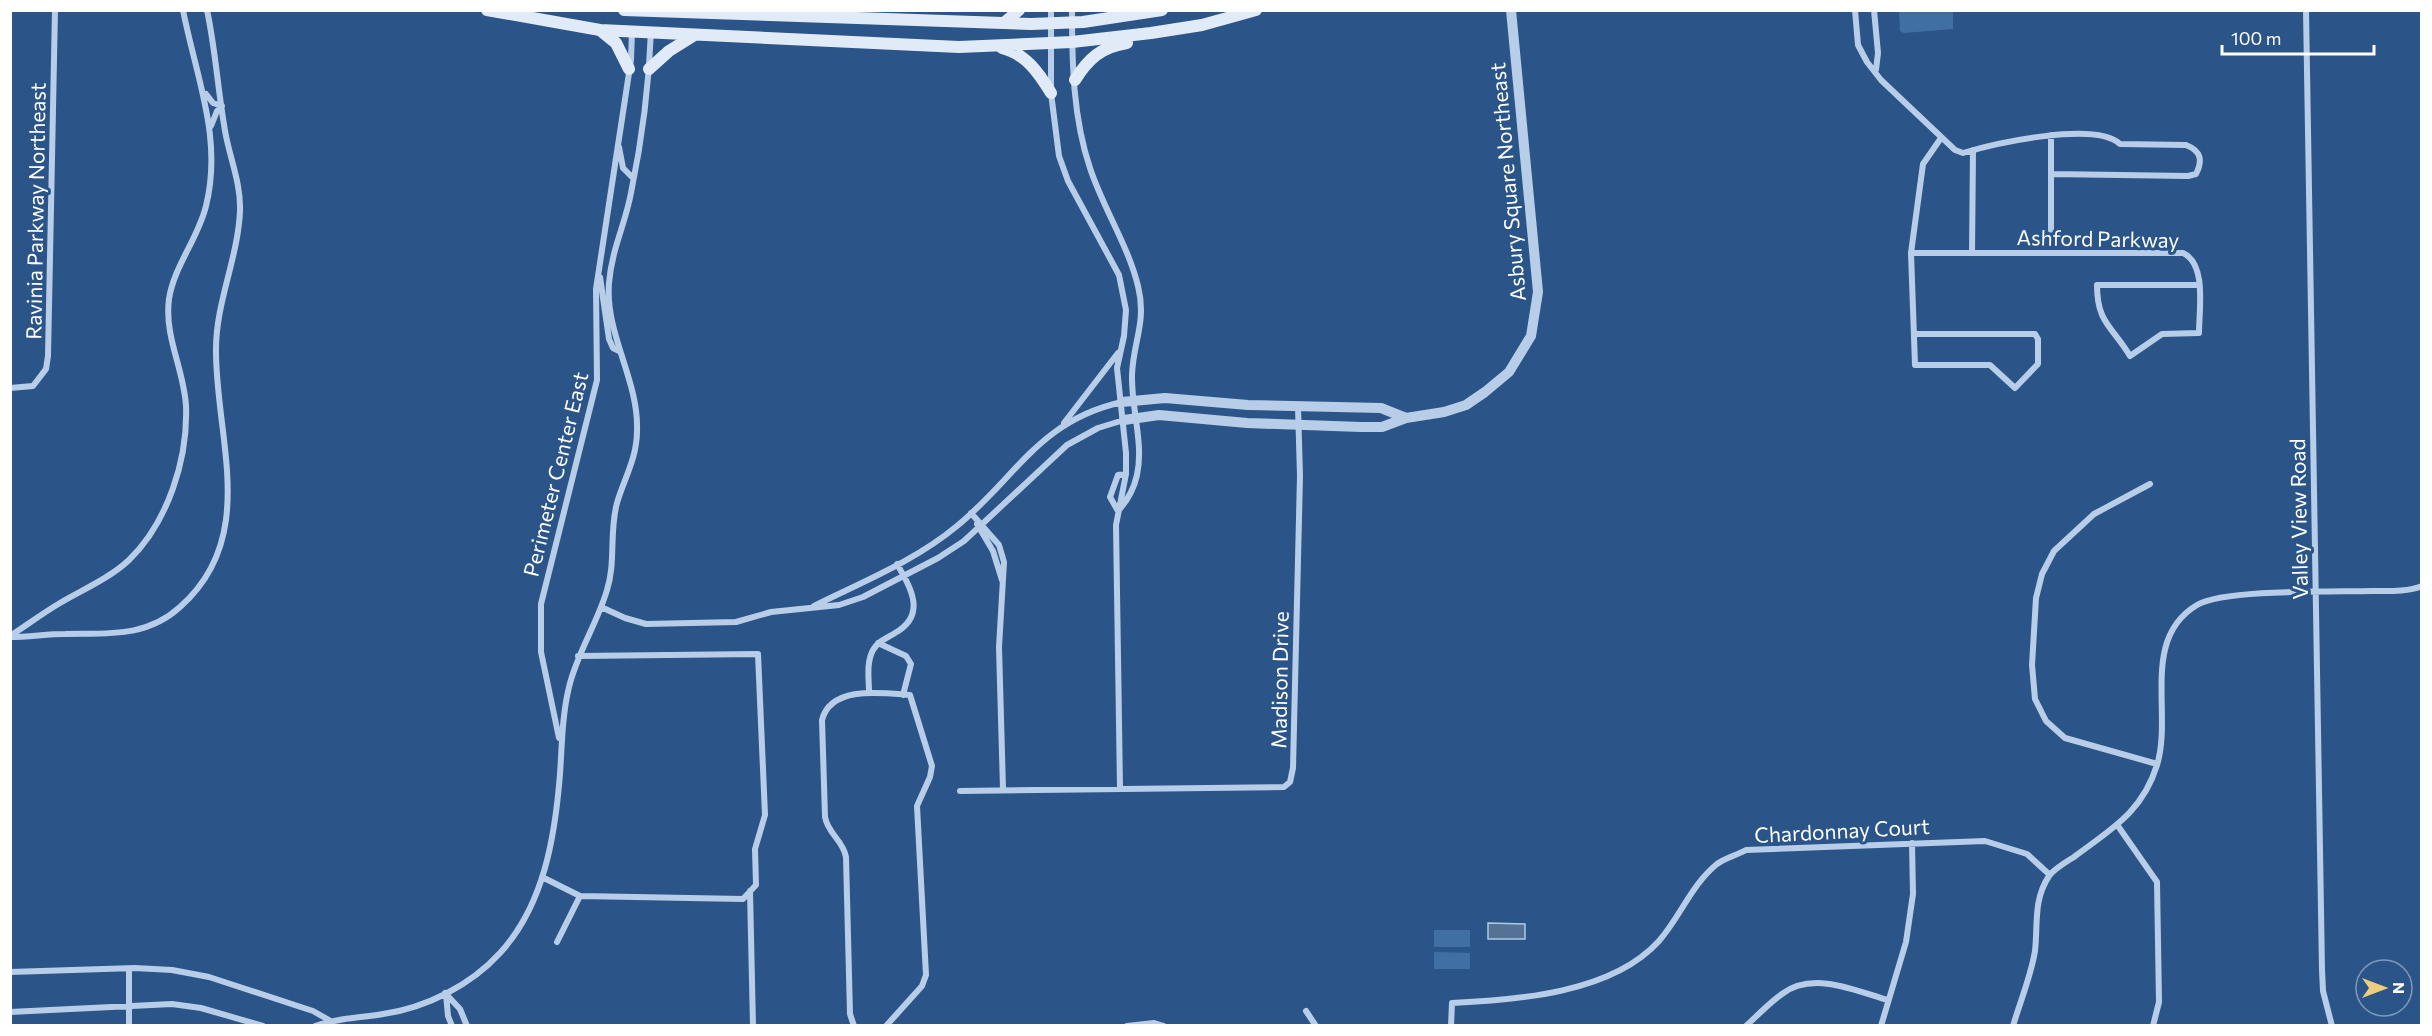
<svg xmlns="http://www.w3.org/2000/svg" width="2432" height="1036" viewBox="0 0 2432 1036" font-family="Commissioner,sans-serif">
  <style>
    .green { fill: #406fa4 }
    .water { fill: #557295; stroke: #adc9e8; stroke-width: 1.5 }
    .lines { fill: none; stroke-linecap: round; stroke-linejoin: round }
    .minor { stroke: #b8cee8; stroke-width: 6 }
    .tertiary { stroke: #b8cee8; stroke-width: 10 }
    .secondary { stroke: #e1ebf8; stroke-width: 12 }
    .labels { text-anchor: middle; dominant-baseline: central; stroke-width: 6; stroke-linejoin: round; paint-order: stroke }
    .street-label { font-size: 21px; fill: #fff; stroke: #2b5588 }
  </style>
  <rect width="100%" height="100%" fill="#2b5588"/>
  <path class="green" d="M1899 11H1953V29L1904 33 1900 31Z
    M1434 930H1470V947H1434Z
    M1434 952 1470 953V969H1434Z"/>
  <path class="water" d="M1488 923 1525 924V939H1488Z"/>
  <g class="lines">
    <path class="minor" d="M1051 10V93L1059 156 1068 181 1119 275 1126 310 1124 336 1117 368 1126 453V474L1116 525 1120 788
      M1072 10C1072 63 1073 118 1090 168 1103 208 1128 245 1138 286 1147 322 1133 342 1132 375 1131 408 1144 443 1137 475 1134 489 1128 500 1118 511
      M1855 10 1858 45 1867 62 1881 80 1955 150 1963 153C1996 143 2095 121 2120 144L2186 145C2201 151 2203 160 2196 174L2188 176 2051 174V230
      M1874 10 1878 53 1876 70
      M2306 10 2322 970 2323 991 2332 1026
      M206 94 213 103 222 106 217 111 211 126
      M2051 135V174
      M619 147 623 168 633 178
      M1911 253H2183C2207 264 2199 310 2199 333L2162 334 2130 356C2112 326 2097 323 2097 285H2198
      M1972 253 1973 150
      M600 277 609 339 613 348 619 351
      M1915 334H2035L2038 339V364L2015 388 1990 365H1915L1911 253 1923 164 1941 138
      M10 388 33 386 46 369 48 356 55 10
      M1064 423 1118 353
      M2150 484 2094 514 2054 551 2042 574 2036 598 2032 665 2035 699 2046 721 2065 738 2157 764
      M1118 511 1110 497 1118 475 1126 474
      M971 513 999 545 1004 562 999 647 1003 789
      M977 524 993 551 1002 580
      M814 606C862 582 915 561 957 526 1017 477 1038 421 1122 402
      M601 607 625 618 646 624 736 622 771 612 839 605 863 597 938 558 964 541 1067 445 1098 428 1124 420
      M10 636C27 625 43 613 60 603 82 590 110 578 129 560 168 522 188 459 186 406 184 369 164 337 169 299 174 266 198 239 206 206 223 138 196 77 183 10
      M10 637C29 637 47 634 65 634 107 633 146 638 180 607 260 536 215 437 216 349 216 302 238 258 240 211 241 185 231 161 226 136 218 94 216 52 207 10
      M878 643 906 656 911 664 903 695
      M869 692C869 679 866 663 873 650 878 641 887 638 895 633 927 615 911 588 897 564
      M559 738 541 652V604L597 380 596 289 631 60 632 31
      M960 791 1284 787 1290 782 1293 768 1300 476 1298 407
      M2118 826 2157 882 2159 1002 2153 1026
      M542 877 580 896 743 899 756 885 755 849 765 815 758 654 578 656
      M750 891 753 1026
      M557 942 580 896
      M10 972 135 968 172 970 209 977 313 1011 329 1020
      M445 993 460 1009 467 1026
      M446 994 448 1016 452 1026
      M1306 1011 1316 1026
      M10 1012 172 1004 201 1008 263 1026
      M129 1026V969
      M315 1026C337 1018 360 1018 383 1014 426 1008 471 985 500 953 544 905 555 837 560 774 562 745 562 716 569 687 577 653 597 624 607 590 616 562 609 532 617 503 624 479 637 458 637 431 639 380 605 335 609 283 612 248 625 225 631 193 642 140 649 85 651 31
      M854 1026 850 1014 846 857C843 840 828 834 825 817L822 720C831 685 883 693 910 695L932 766 930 777 917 806 926 975 922 986 886 1026
      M1127 1026 1154 1023 1164 1026
      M1451 1026 1452 1003C1518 1000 1612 993 1659 941 1680 917 1692 884 1717 864 1725 858 1737 855 1746 850L1985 841 2027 854 2050 875
      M1746 1026C1758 1015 1769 1003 1782 994 1812 971 1855 990 1887 1000
      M1881 1026 1906 942 1913 894 1912 843
      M2013 1026C2020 1002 2031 976 2035 951 2038 925 2033 900 2049 876 2054 869 2066 862 2074 857 2111 829 2142 813 2157 765 2173 713 2140 639 2197 605 2225 589 2334 592 2372 591 2388 591 2408 592 2422 586"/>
    <path class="tertiary" d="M1122 402 1165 398 1248 405 1381 408 1406 418
      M1124 420 1159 415 1247 423 1361 427H1382L1406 418 1444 412 1466 405 1485 392 1509 372 1531 336 1538 292 1511 10"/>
    <path class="secondary" d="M487 10 600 30 959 47 1072 42 1151 33 1202 25 1256 10
      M624 10 1031 24 1083 22 1162 10
      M1004 23 1019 10
      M600 30 616 43 629 69
      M1002 48C1026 54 1039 73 1051 93
      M649 69 669 51 693 36
      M1075 80C1088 59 1101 47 1127 43"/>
  </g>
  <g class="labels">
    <g class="street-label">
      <text transform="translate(1507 182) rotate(-95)">Asbury Square Northeast</text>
      <text transform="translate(35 211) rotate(-89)">Ravinia Parkway Northeast</text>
      <text transform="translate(2098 238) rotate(1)">Ashford Parkway</text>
      <text transform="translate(555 474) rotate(-76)">Perimeter Center East</text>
      <text transform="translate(2298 519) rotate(-91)">Valley View Road</text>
      <text transform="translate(1279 680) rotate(-89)">Madison Drive</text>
      <text transform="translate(1842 830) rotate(-3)">Chardonnay Court</text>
    </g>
  </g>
  <rect width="2432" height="1036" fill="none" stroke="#ffffff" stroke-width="24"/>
  <g transform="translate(2384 988) rotate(90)"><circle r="28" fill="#2b5588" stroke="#8099b8" stroke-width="1.5"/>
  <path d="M0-4.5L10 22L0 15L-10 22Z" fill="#eecd80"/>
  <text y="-9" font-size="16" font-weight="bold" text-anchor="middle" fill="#ffffff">N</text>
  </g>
  <path d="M2222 45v9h152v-9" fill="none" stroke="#ffffff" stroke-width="3"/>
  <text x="2231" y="45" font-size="18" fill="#ffffff" stroke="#2b5588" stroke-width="4.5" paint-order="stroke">100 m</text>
</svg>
